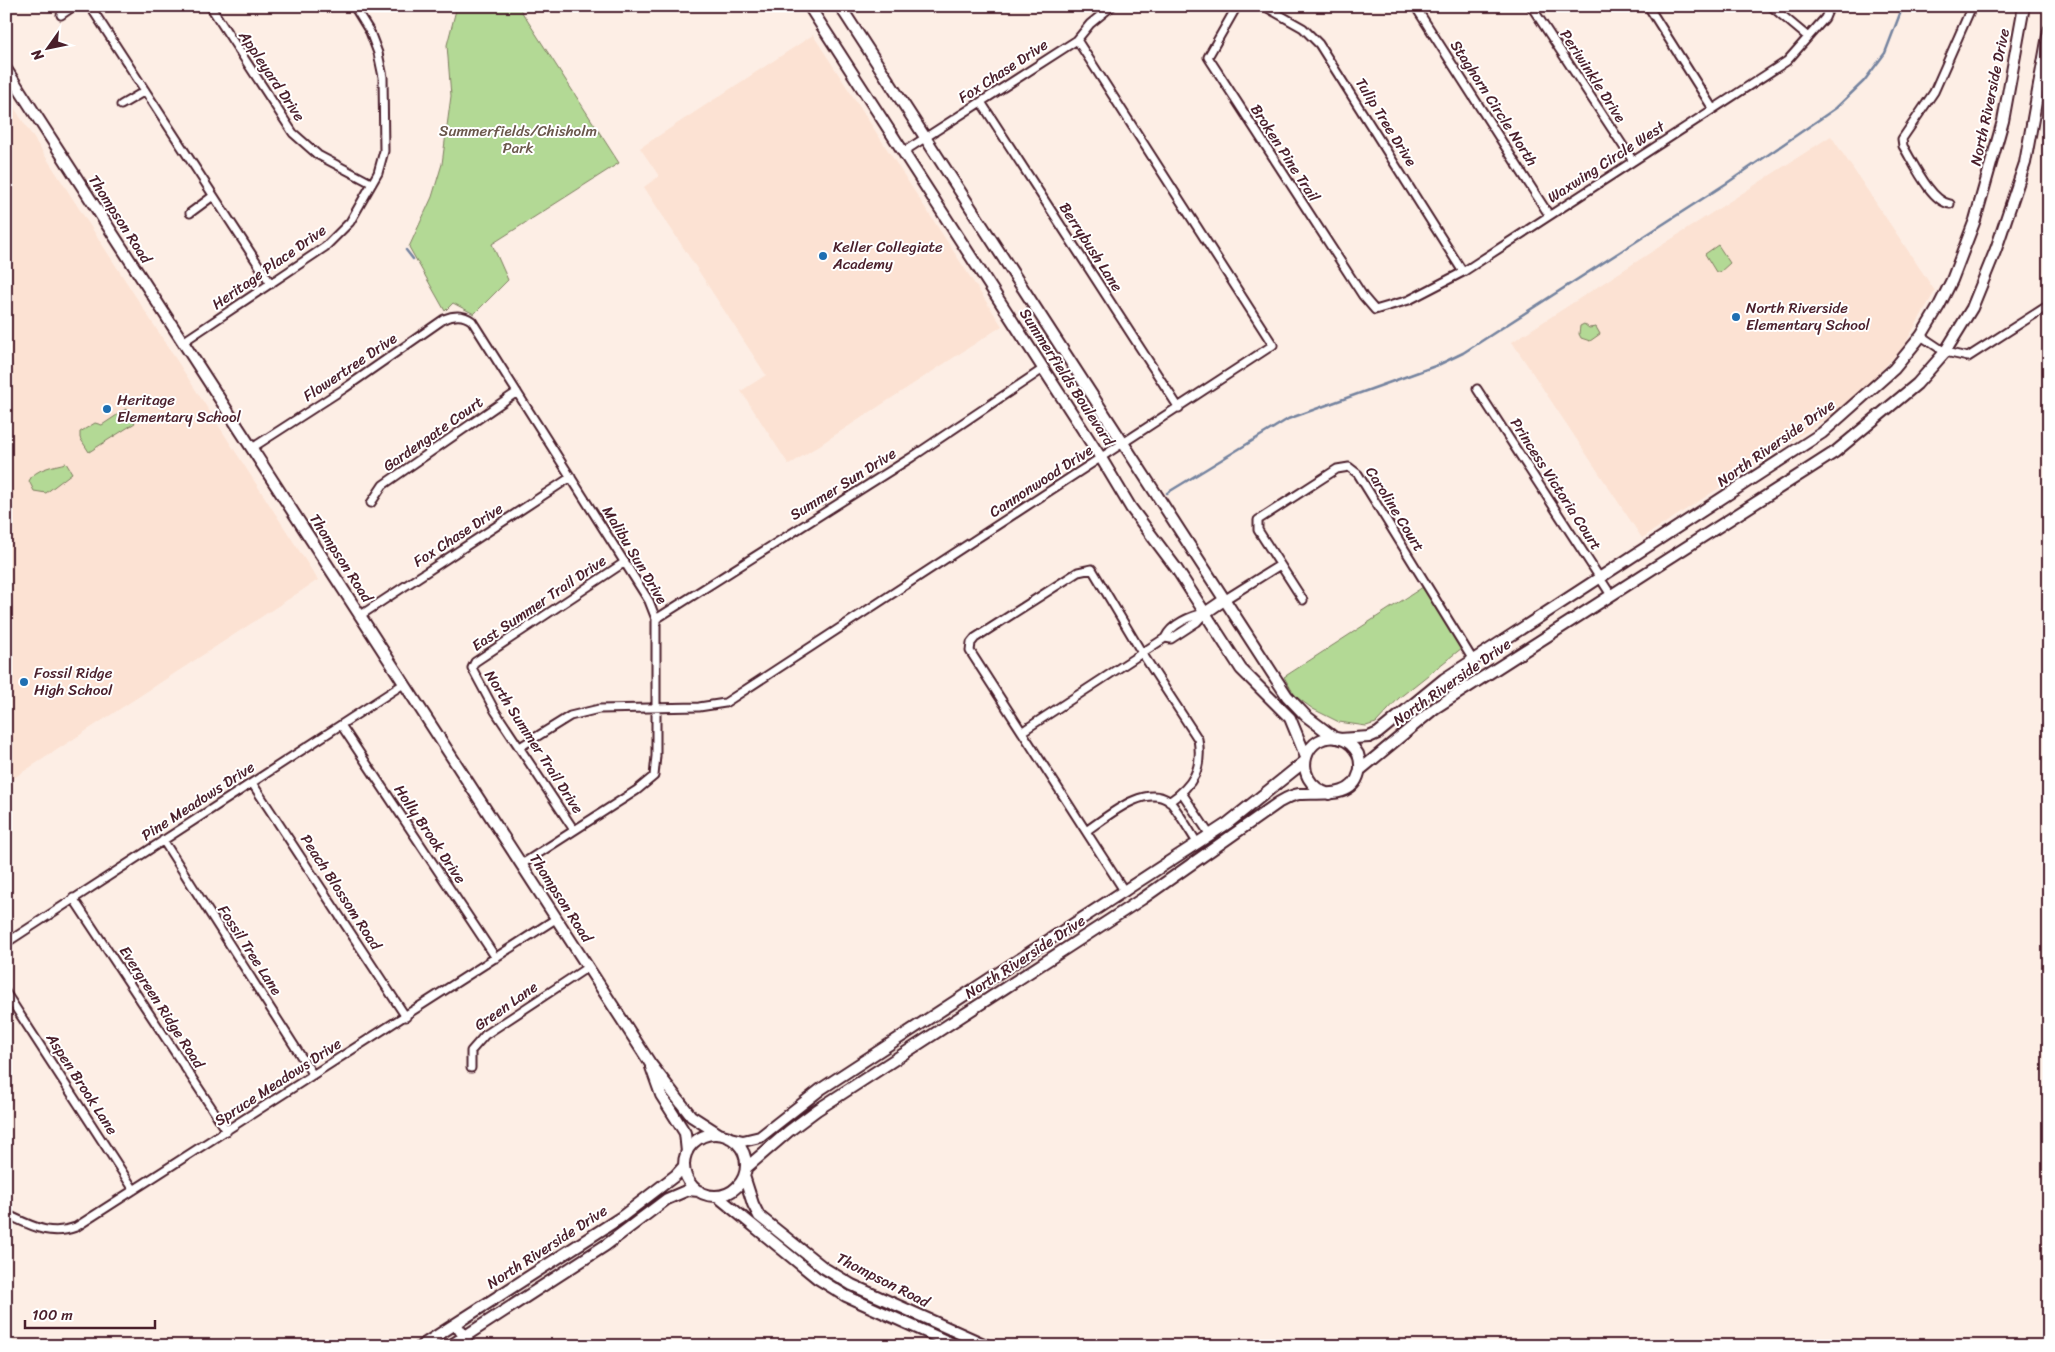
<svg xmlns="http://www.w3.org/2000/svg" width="2055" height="1352" viewBox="0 0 2055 1352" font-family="Sriracha,sans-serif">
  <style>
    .built { fill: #fce2d3 }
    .green { fill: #b3d995; stroke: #7e7c60 }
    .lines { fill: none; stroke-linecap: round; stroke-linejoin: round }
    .stream { stroke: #74839f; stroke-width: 2.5 }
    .street-casing { stroke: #4a1f2b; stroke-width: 11 }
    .secondary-casing { stroke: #4a1f2b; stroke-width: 14 }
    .street { stroke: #fff; stroke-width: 7 }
    .secondary { stroke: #fff; stroke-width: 10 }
    .poi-dot { fill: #1f6fb2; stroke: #fff; stroke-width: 2 }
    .labels { text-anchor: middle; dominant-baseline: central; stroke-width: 4; stroke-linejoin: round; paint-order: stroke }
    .street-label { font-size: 15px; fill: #4a1f2b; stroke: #fff }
    .park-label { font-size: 15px; fill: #6a574b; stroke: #fff }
    .poi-label { font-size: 15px; fill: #4a1f2b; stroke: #fff; text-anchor: start }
  </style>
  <rect width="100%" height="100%" fill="#fdeee5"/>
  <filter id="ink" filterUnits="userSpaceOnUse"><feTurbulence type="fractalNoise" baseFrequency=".02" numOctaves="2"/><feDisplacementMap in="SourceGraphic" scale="10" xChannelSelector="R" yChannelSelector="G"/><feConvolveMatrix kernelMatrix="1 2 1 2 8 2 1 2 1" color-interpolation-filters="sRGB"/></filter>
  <g filter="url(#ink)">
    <path class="built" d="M813 35 1002 326 789 465 741 391 766 375 644 187 659 176 640 148Z
      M6 95 318 580 6 783Z
      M1831 136 1935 291 1904 346 1870 383 1838 411 1642 538 1512 342Z"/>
    <path class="green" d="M457 6H518L619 163 492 244 508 280 474 314 453 303 445 311 409 247 432 197 442 164 451 96 447 45Z
      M1718 245 1730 263 1720 272H1716L1705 254Z
      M1584 324 1589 328 1596 327 1600 334 1590 341 1581 338 1579 334 1580 326Z
      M126 409 135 423 89 452 80 438V432L95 423 102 425Z
      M66 463 72 473 46 493 34 491 29 481C34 469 54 466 66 463Z
      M1423 587 1462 648 1399 698 1376 723 1366 726 1339 722 1313 709 1295 696 1284 677Z"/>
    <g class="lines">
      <path class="stream" d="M406 250 413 259
        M1167 493 1288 419 1438 365 1463 353 1727 183 1836 108 1864 81 1885 53 1903 6"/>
      <defs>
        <path id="street" d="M90 6 271 284
          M210 6 293 133 318 155 371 183
          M1237 6 1208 57 1363 296 1375 310 1409 300 1463 272 1787 61 1825 18 1830 6
          M1264 6 1303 28 1319 44 1463 272
          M1415 6 1549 215
          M1531 6 1633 161
          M1648 6 1713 109
          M1771 6 1808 37
          M61 15 74 6
          M981 102 1179 408
          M121 105 145 91
          M903 152 1077 40 1090 24 1112 6
          M1950 204C1931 202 1913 162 1903 146L1902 139 1934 92 1972 6
          M190 213 213 196
          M1921 336 1945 352 1968 357 2049 305
          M183 342 325 247 350 222 378 173 384 151 383 77 378 53 370 32 354 6
          M1477 389 1611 595
          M252 448 345 388 444 319C454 315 463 314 472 321L649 601 656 619V756L654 776 637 790 522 864
          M371 503 383 485 517 392
          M1224 600 1280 565
          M1303 600 1258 530V520L1337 469 1349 467 1358 474 1473 660
          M361 615 571 477
          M656 619 912 457 1043 369
          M1165 638C1171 624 1191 616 1205 613
          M341 725 496 958
          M1023 731 1142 653 1198 739C1203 768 1194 785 1169 802
          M520 747 570 716 599 709 699 707 725 703 1273 345 1077 40
          M252 783 406 1017
          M1182 793 1210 835
          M574 830 495 711 472 668 475 662 625 562
          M1086 831C1106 818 1144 783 1169 801 1176 807 1192 835 1198 844
          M163 840 313 1075
          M1125 892 970 651 971 643 975 638 1078 572 1092 569 1142 653 1165 638 1171 639 1197 622 1205 613
          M73 898 227 1131
          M6 943 405 683
          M6 993 134 1190
          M471 1068V1051L485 1035 588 967
          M6 1214C30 1225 49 1237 76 1227L557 918"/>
        <path id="secondary" d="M809 6 1101 458 1131 508 1176 568 1241 669 1290 718 1306 757
          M840 6 1287 696 1306 716 1335 738
          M6 69 650 1063 691 1116 719 1134
          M1205 613 1224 600
          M1340 739 1369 737 1378 733 1444 679 1822 433 1894 369 1921 336 1939 306 1952 280 1975 220 2003 121 2024 6
          M1360 770 1435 708 1835 452 1917 384 1945 352 1961 326 1972 308 1996 249 2025 163 2049 30
          M651 1067 661 1095 685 1133 687 1152
          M684 1165a31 31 0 1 1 62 0a31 31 0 1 1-62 0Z
          M730 1138 743 1141 760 1137 821 1089 1228 823 1304 762
          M746 1168 789 1131 817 1110 1142 899 1278 803C1285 799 1291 795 1299 794 1321 792 1352 800 1359 773 1361 767 1360 760 1358 754 1354 747 1348 741 1341 739 1305 728 1288 781 1329 794
          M744 1176 753 1204 759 1216 824 1268 852 1285 988 1346
          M717 1196 817 1278 846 1296 957 1346
          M456 1324 470 1346
          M421 1346 620 1218 676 1175 684 1166
          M450 1346 606 1245 667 1199 688 1190 699 1191"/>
      </defs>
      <use href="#street" class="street-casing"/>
      <use href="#secondary" class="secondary-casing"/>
      <use href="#street" class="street"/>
      <use href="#secondary" class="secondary"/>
    </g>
  </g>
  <g class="poi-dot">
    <circle cx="823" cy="256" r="5"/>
    <circle cx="1736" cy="317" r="5"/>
    <circle cx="107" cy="409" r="5"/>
    <circle cx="24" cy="682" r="5"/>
  </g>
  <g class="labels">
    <g class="street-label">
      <text transform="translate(1003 71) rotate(-33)">Fox Chase Drive</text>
      <text transform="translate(272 76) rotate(56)">Appleyard Drive</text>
      <text transform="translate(1593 76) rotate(57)">Periwinkle Drive</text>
      <text transform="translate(1990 97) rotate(-78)">North Riverside Drive</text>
      <text transform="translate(1494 103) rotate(57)">Staghorn Circle North</text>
      <text transform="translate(1386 122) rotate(58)">Tulip Tree Drive</text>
      <text transform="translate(1285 153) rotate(57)">Broken Pine Trail</text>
      <text transform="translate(1606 162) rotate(-33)">Waxwing Circle West</text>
      <text transform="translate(120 219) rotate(57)">Thompson Road</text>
      <text transform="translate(1091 247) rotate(57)">Berrybush Lane</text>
      <text transform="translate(269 267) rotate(-35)">Heritage Place Drive</text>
      <text transform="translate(350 367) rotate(-34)">Flowertree Drive</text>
      <text transform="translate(1067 377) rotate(57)">Summerfields Boulevard</text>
      <text transform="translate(433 434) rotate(-35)">Gardengate Court</text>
      <text transform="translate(1776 443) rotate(-35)">North Riverside Drive</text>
      <text transform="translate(1041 481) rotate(-33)">Cannonwood Drive</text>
      <text transform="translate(843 484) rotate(-32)">Summer Sun Drive</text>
      <text transform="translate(1556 484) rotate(57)">Princess Victoria Court</text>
      <text transform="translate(1395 509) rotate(58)">Caroline Court</text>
      <text transform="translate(458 535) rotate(-33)">Fox Chase Drive</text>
      <text transform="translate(635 555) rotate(59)">Malibu Sun Drive</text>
      <text transform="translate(341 558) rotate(57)">Thompson Road</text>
      <text transform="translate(539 603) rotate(-34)">East Summer Trail Drive</text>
      <text transform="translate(1452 682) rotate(-35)">North Riverside Drive</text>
      <text transform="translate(534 742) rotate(57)">North Summer Trail Drive</text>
      <text transform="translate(198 801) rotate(-33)">Pine Meadows Drive</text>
      <text transform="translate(430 834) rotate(56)">Holly Brook Drive</text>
      <text transform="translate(341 892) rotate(57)">Peach Blossom Road</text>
      <text transform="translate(561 898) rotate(57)">Thompson Road</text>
      <text transform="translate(250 950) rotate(57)">Fossil Tree Lane</text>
      <text transform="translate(1025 957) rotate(-33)">North Riverside Drive</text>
      <text transform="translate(506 1006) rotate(-35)">Green Lane</text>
      <text transform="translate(162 1007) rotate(57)">Evergreen Ridge Road</text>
      <text transform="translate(278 1082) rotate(-33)">Spruce Meadows Drive</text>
      <text transform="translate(82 1084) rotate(57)">Aspen Brook Lane</text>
      <text transform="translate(547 1247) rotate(-33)">North Riverside Drive</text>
      <text transform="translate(883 1280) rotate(27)">Thompson Road</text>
    </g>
    <g class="park-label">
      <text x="518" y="131">Summerfields/Chisholm<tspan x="518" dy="17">Park</tspan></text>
    </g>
    <g class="poi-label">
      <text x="833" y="247">Keller Collegiate<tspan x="833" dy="17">Academy</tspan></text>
      <text x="1746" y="308">North Riverside<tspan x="1746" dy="17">Elementary School</tspan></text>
      <text x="117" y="400">Heritage<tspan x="117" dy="17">Elementary School</tspan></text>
      <text x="34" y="673">Fossil Ridge<tspan x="34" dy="17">High School</tspan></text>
    </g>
  </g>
  <rect width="2055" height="1352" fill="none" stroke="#fff" stroke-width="25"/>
  <rect x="12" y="12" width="2030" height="1327" fill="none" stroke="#4a1f2b" stroke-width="2" filter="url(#ink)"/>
  <g transform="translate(48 48) rotate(237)" stroke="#ffffff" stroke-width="4" paint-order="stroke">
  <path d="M0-4L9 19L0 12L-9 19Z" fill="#4a1f2b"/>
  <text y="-8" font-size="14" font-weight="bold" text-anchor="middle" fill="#4a1f2b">N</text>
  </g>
  <path d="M25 1320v8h130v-8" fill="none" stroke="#4a1f2b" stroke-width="2.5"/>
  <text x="32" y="1320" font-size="15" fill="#4a1f2b" stroke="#ffffff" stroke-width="4" paint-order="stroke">100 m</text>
</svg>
